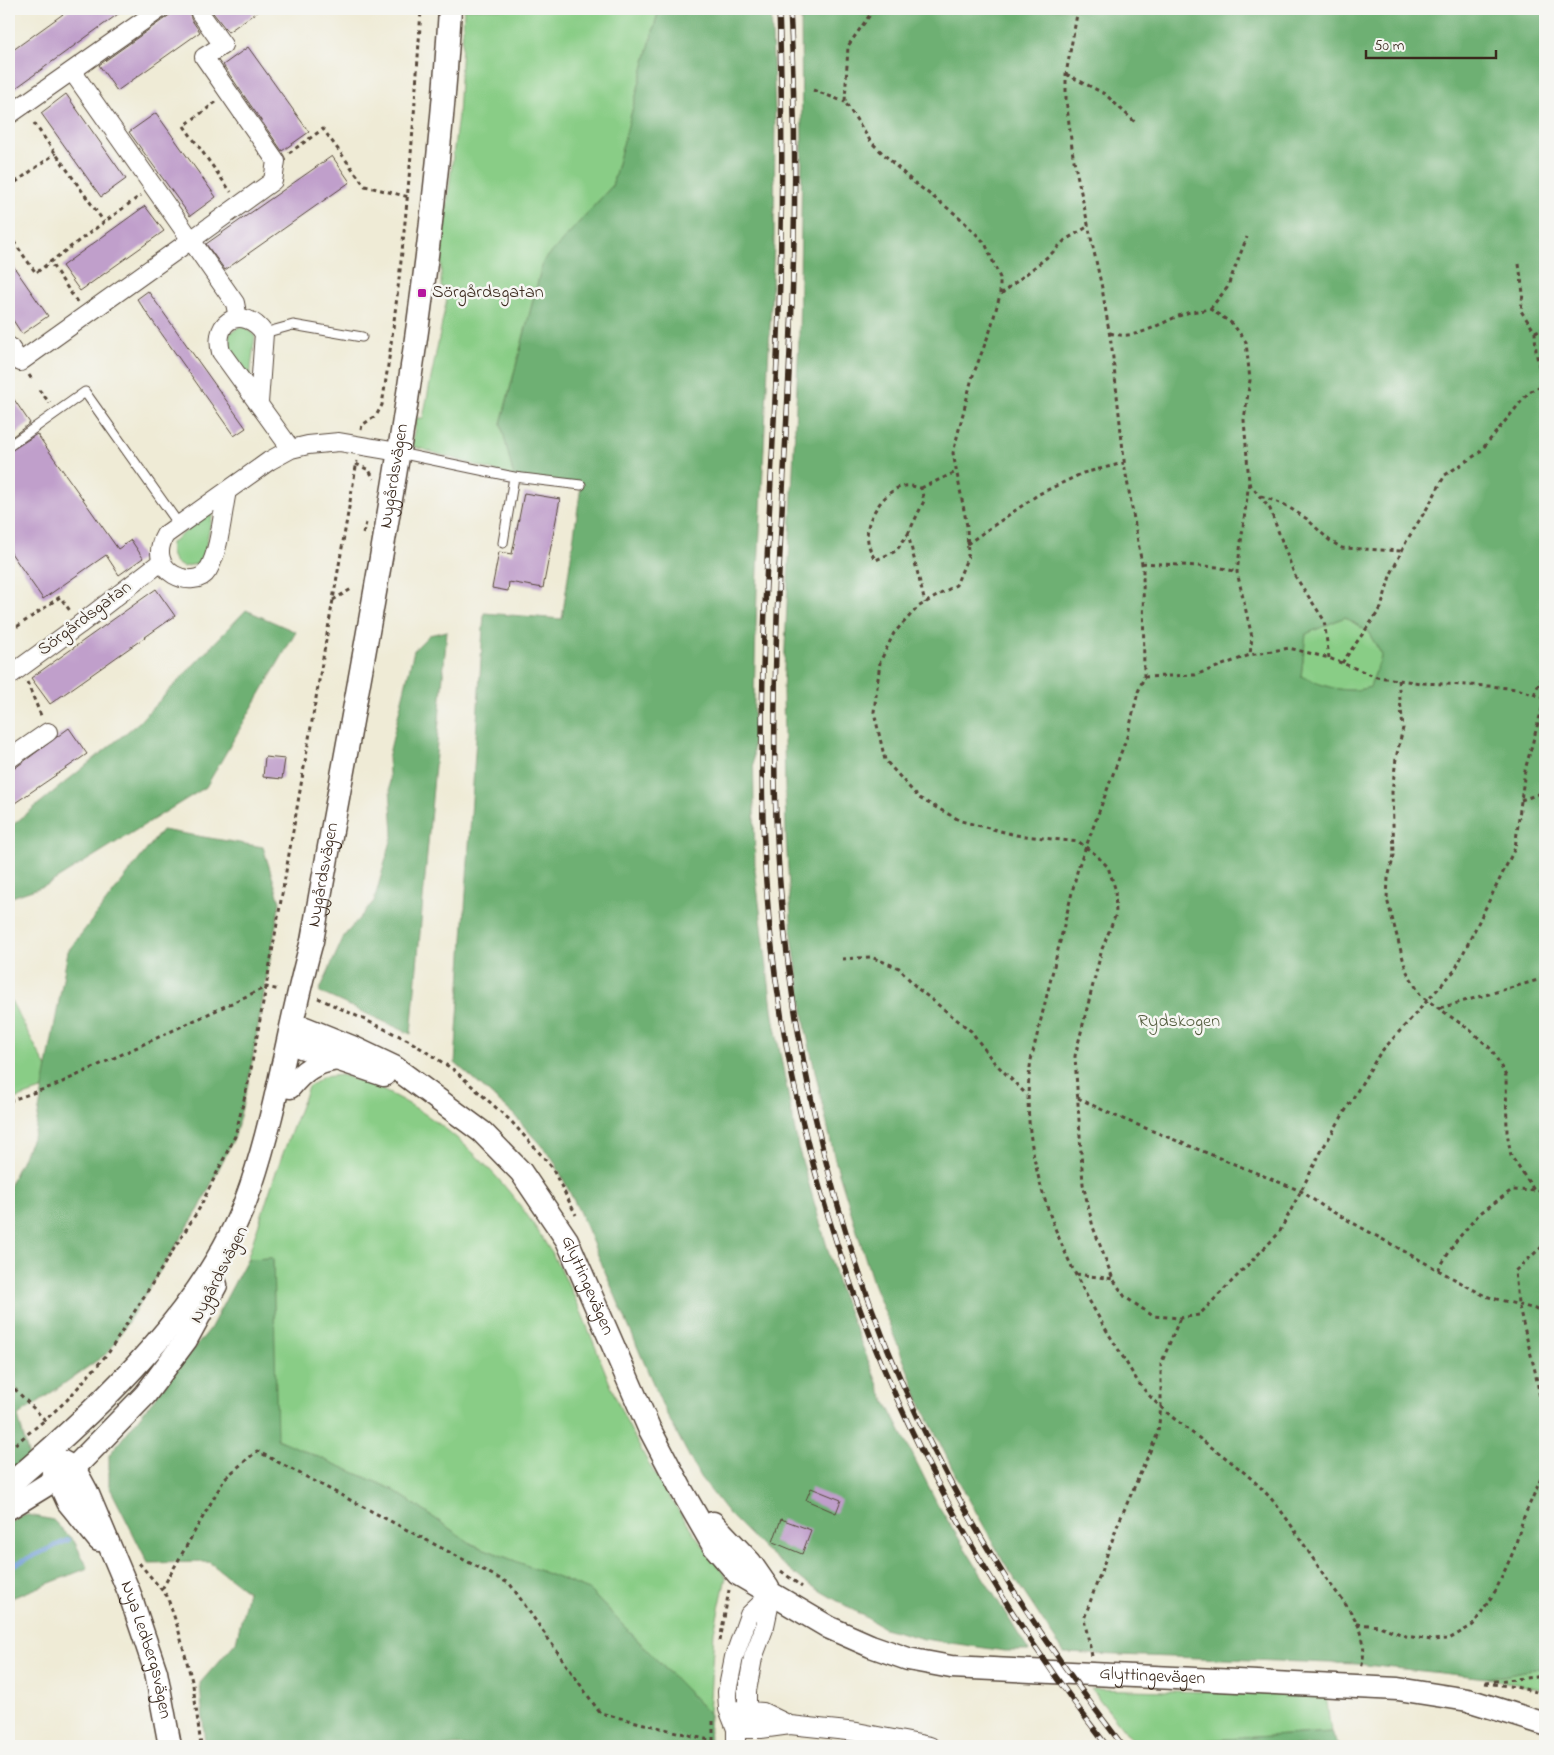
<svg xmlns="http://www.w3.org/2000/svg" width="1554" height="1755" viewBox="0 0 1554 1755" font-family="'Indie Flower',sans-serif">
  <style>
    .green { fill: #89cd86; stroke: #627c52 }
    .forest { fill: #6eb073; stroke: #546d48; fill-rule: evenodd }
    .lines { fill: none; stroke-linecap: round; stroke-linejoin: round }
    .stream { stroke: #6e9cd6; stroke-width: 5 }
    .building { fill: #c09fcb }
    .service-casing { stroke: #56473a; stroke-width: 11 }
    .minor-casing { stroke: #56473a; stroke-width: 20 }
    .tertiary-casing { stroke: #56473a; stroke-width: 25 }
    .path { stroke: #56473a; stroke-width: 3; stroke-dasharray: 4 4; stroke-linecap: butt }
    .service { stroke: #fff; stroke-width: 9 }
    .minor { stroke: #fff; stroke-width: 18 }
    .tertiary { stroke: #fff; stroke-width: 22 }
    .rail-casing { stroke: #3b2a1e; stroke-width: 5.5 }
    .rail { stroke: #f6f6f2; stroke-width: 4; stroke-dasharray: 11; stroke-linecap: butt }
    .poi-dot { fill: #b5179e; stroke: #f6f6f2; stroke-width: 2 }
    .labels { text-anchor: middle; dominant-baseline: central; stroke-width: 5; stroke-linejoin: round; paint-order: stroke }
    .poi-label { font-size: 18px; fill: #3b2a1e; stroke: #f6f6f2; text-anchor: start }
    .street-label { font-size: 18px; fill: #3b2a1e; stroke: #f6f6f2 }
    .park-label { font-size: 18px; fill: #525b3d; stroke: #f6f6f2 }
  </style>
  <rect width="100%" height="100%" fill="#f6f6f2"/>
  <filter id="ink" filterUnits="userSpaceOnUse"><feTurbulence type="fractalNoise" baseFrequency=".02" numOctaves="2"/><feDisplacementMap in="SourceGraphic" scale="10" xChannelSelector="R" yChannelSelector="G"/><feConvolveMatrix kernelMatrix="1 2 1 2 8 2 1 2 1" color-interpolation-filters="sRGB"/></filter>
  <filter id="wash" filterUnits="userSpaceOnUse"><feTurbulence type="fractalNoise" baseFrequency=".0096" numOctaves="4" result="noise"/><feDisplacementMap in="SourceGraphic" scale="20" xChannelSelector="R" yChannelSelector="G"/><feGaussianBlur stdDeviation="1.12" result="paint"/><feColorMatrix in="noise" values="0 0 0 0 0 0 0 0 0 0 0 0 0 0 0 0 0 1.4 0 .05"/><feComposite in="paint" operator="in"/></filter>
  <g filter="url(#wash)">
    <rect width="100%" height="100%" fill="#efebd6"/>
    <path class="green" d="M464 9H659L612 186 543 262 501 423 514 477 412 446 416 418H423L449 288 441 287V254L458 115Z
      M239 327H245L255 336 250 377 230 349 229 334Z
      M209 513 212 516 204 555 200 563 183 567C172 562 170 555 171 543Z
      M1345 617 1368 632 1382 655 1370 687C1345 695 1324 686 1301 677L1306 634Z
      M9 997 56 1085 9 1101Z
      M341 1075C439 1102 517 1185 563 1274 592 1328 608 1390 638 1444 663 1491 694 1534 726 1577L714 1632 709 1714 589 1590 472 1544 392 1489 276 1439 273 1258 247 1259 276 1172 308 1087 323 1077Z
      M1545 1667V1690L1487 1678Z
      M1091 1689 1326 1695 1331 1732 1197 1741 1201 1746H1137Z"/>
    <path class="forest" d="M659 9H771L775 110 774 244 757 591 753 734 755 870 773 1016 798 1147 839 1288 880 1390 938 1505 1029 1651H1005L924 1639 884 1628 805 1582 763 1548 729 1514 700 1477 664 1409 579 1211 553 1159 513 1114 455 1063 484 613 562 619 581 486 514 477 501 424 543 262 612 186Z
      M801 9H1545V1667L1487 1678 1357 1664 1064 1653 1005 1564 956 1476 921 1404 873 1283 835 1160 806 1031 792 936 786 837 783 692 799 338 802 160ZM1345 617 1368 632 1382 655 1370 687C1346 695 1323 686 1301 676L1306 634Z
      M246 610 296 632 206 787 47 885 9 898V828L138 723Z
      M447 631 411 1034 319 992 344 936 374 901 393 834 388 758 414 650 429 635Z
      M162 830 263 847 280 902 249 1079 235 1136 199 1209 109 1352 18 1416 29 1458 9 1473V1186L35 1132 68 951Z
      M273 1258 277 1439 392 1489 472 1544 589 1590 709 1714 710 1746H205L200 1683 236 1642 248 1592 209 1562 148 1563 109 1486V1455L210 1329 247 1259Z
      M24 1514 53 1520 74 1541 88 1568 9 1599V1523Z
      M1331 1732 1340 1746H1201L1196 1741Z"/>
    <g class="lines">
      <path class="stream" d="M9 1567 68 1540"/>
    </g>
    <g id="blocks">
      <path class="building" d="M70 9H125L9 93V53Z
        M178 9H190L191 19 200 32 117 91 99 65Z
        M210 9H261L228 32Z
        M248 47 309 132 282 151 223 65Z
        M66 94 126 179 101 197 41 113Z
        M156 113 216 197 190 216 129 132Z
        M332 156 350 182 225 270 206 244Z
        M145 206 164 231 80 291 62 266Z
        M9 260 48 316 22 334 9 314Z
        M148 291 246 428 234 436 137 299Z
        M9 392 30 423 9 439Z
        M37 434 118 549 131 540 143 558 119 575 106 555 43 599 9 550V452Z
        M524 493 560 499 543 588 509 582 508 591 492 588 499 552 512 554Z
        M156 589 175 616 50 704 31 678Z
        M69 728 87 754 9 807V769L15 768Z
        M265 757 285 759 282 779 263 777Z
        M811 1488 841 1500 836 1513 806 1500Z
        M781 1519 811 1530 802 1554 773 1542Z"/>
    </g>
  </g>
  <g filter="url(#ink)">
    <use href="#blocks" fill-opacity="0" stroke="#56473a" stroke-width="1"/>
    <g class="lines">
      <defs>
        <path id="service" d="M264 333 293 325 362 337
          M9 446 85 392 178 523
          M399 453 514 477 503 543
          M514 477 581 485"/>
        <path id="minor" d="M72 71 191 240 273 181 276 161 204 57 223 45 200 13
          M9 115 160 9
          M9 346 20 362 191 240 235 303 238 318
          M259 403 264 333C244 305 212 319 221 352L291 449
          M227 491C222 514 220 550 208 570 195 592 144 572 165 535L269 461 291 449 308 445 339 442 398 452
          M9 676 79 625 161 562
          M9 759 48 732
          M735 1710 763 1712 790 1725
          M736 1729H761L790 1725 857 1732 930 1746
          M736 1729 747 1711V1691L753 1658 765 1626 772 1593
          M736 1746V1729L728 1709 727 1692 734 1657 749 1615 772 1593"/>
        <g id="tertiary">
          <path id="s1" d="M290 1035 305 1028 352 1047 394 1067 482 1132 521 1172 567 1240 649 1428 682 1491 713 1545 738 1574 830 1628 871 1646 908 1659 951 1667 1398 1689 1468 1700 1545 1724"/>
          <path d="M290 1035 301 1047 384 1075"/>
          <path d="M290 1087C304 1070 314 1063 337 1059"/>
          <path id="s2" d="M61 1461 74 1468 87 1492 129 1592 156 1672 170 1746"/>
          <path d="M52 1467 68 1502 99 1540"/>
          <path id="s3" d="M9 1485C101 1407 212 1303 251 1186 278 1106 289 1022 312 941 367 632 432 322 450 9"/>
          <path d="M9 1508 74 1468 145 1395 186 1340 216 1285"/>
          <path d="M713 1523 750 1562 768 1588"/>
        </g>
      </defs>
      <use href="#service" class="service-casing"/>
      <use href="#minor" class="minor-casing"/>
      <use href="#tertiary" class="tertiary-casing"/>
      <path class="path" d="M874 9 848 46 845 102 871 142 911 180 958 216 985 243 1000 278V295L990 331 972 378 953 453 967 526 968 556 956 585 918 607 894 633 880 662 874 712 885 760 919 798 961 821 1016 835 1079 842 1095 854 1108 867 1115 888 1116 914 1102 949 1075 1056 1083 1184 1093 1227 1113 1279 1125 1297 1153 1316 1180 1318 1199 1315 1279 1233 1323 1148 1380 1053 1455 970 1515 848 1525 770 1545 698
        M1078 9 1066 74V99L1073 156 1102 288 1112 349 1125 469 1143 570 1144 677 1138 692 1128 734 1078 868 1031 1060C1016 1159 1062 1259 1113 1341 1123 1356 1131 1372 1141 1386 1175 1428 1228 1453 1265 1492 1288 1516 1305 1548 1324 1575 1336 1593 1354 1612 1361 1632 1365 1645 1364 1657 1361 1669
        M1066 74 1105 94 1137 124
        M813 90 845 102
        M216 102 184 126 231 192
        M34 123 104 222
        M289 153 323 129 365 186 409 197
        M9 187 56 153
        M9 235 36 273 50 262
        M1519 264 1523 293 1521 311 1535 332 1536 352 1543 385
        M1001 294 1051 254 1065 240 1089 226
        M77 302 50 262 141 195
        M1210 309 1227 288 1247 237
        M1535 332 1545 328
        M1110 333C1137 342 1161 321 1187 313 1194 311 1202 311 1210 309L1233 324 1246 342 1250 380 1244 420 1249 482 1237 572 1252 637 1250 655
        M29 375 33 381
        M39 390 50 403
        M361 430 362 425 376 416 382 405C403 273 413 142 421 9
        M356 464 369 470 374 479
        M1249 483 1270 509 1295 576 1324 620 1329 658
        M921 488 956 472
        M1261 496 1285 505 1307 519 1329 540 1342 548 1402 551
        M363 534 366 523
        M908 534 924 501 921 488C916 487 910 485 905 486 889 487 871 512 868 527 866 538 869 552 876 560L896 551 908 534 925 603
        M967 544 1039 494 1083 473 1124 463
        M1142 563 1218 567 1237 572
        M333 600 353 588
        M9 627 18 626 60 597 71 612
        M1342 663 1381 608 1390 576 1407 540 1429 505 1445 475 1479 453 1529 392 1545 384
        M1144 677 1195 675 1250 655 1289 648 1329 658 1377 677 1421 683 1489 686 1517 689 1545 698
        M1398 680 1403 728 1396 758 1392 792 1394 855 1388 878 1387 899 1406 970 1421 996 1470 1030 1492 1050 1506 1076 1507 1132 1511 1156 1534 1190
        M27 682 42 718
        M1534 695 1545 669
        M1521 800 1545 792
        M842 959 871 957 899 968 917 988 971 1031 993 1061 1027 1095
        M318 998 408 1040 454 1070 511 1121 551 1166 576 1215
        M1440 1008 1545 978
        M1078 1098 1113 1115 1301 1191 1324 1207 1438 1270 1456 1241 1479 1214 1512 1190 1545 1191
        M9 1101 56 1085 266 987 280 990
        M1438 1270 1485 1296 1535 1309 1545 1315
        M1076 1274 1113 1279
        M9 1383 45 1420 67 1400 109 1352 199 1209 235 1136 249 1079 266 987 357 461
        M9 1449 45 1420
        M139 1563 167 1596 178 1628 193 1685 201 1746
        M781 1571 802 1587
        M162 1589 225 1478 257 1451 510 1584 600 1713 713 1741
        M1357 1624 1379 1626 1406 1636 1431 1640 1449 1639 1473 1625 1496 1590 1514 1550 1523 1519 1543 1474 1545 1423 1535 1371 1518 1303 1515 1271 1545 1244
        M720 1641 729 1590
        M1092 1656 1084 1619 1118 1524 1158 1433 1161 1406V1364L1180 1318
        M1486 1682 1545 1676
        M1485 1683 1516 1687 1545 1694
        M713 1721V1741L717 1746"/>
      <use href="#service" class="service"/>
      <use href="#minor" class="minor"/>
      <use href="#tertiary" class="tertiary"/>
      <defs>
        <path id="rail" d="M779 9C784 140 782 270 775 401 768 541 759 681 763 821 772 1161 900 1480 1107 1746
          M790 9C795 97 796 186 793 274 788 444 772 614 775 785 780 1004 825 1223 920 1422 975 1538 1045 1645 1123 1746"/>
      </defs>
      <use href="#rail" class="rail-casing"/>
      <use href="#rail" class="rail"/>
    </g>
  </g>
  <rect class="poi-dot" x="417" y="288" width="10" height="10" rx="2.5"/>
  <g class="labels">
    <g class="poi-label">
      <text x="432" y="293">Sörgårdsgatan</text>
    </g>
    <g class="street-label">
      <text stroke="none"><textPath href="#s3" startOffset="1114">Nygårdsvägen</textPath></text>
      <text transform="translate(85 619) rotate(-37)">Sörgårdsgatan</text>
      <text stroke="none"><textPath href="#s3" startOffset="709">Nygårdsvägen</textPath></text>
      <text transform="translate(220 1275) rotate(-63)">Nygårdsvägen</text>
      <text stroke="none"><textPath href="#s1" startOffset="411">Glyttingevägen</textPath></text>
      <text stroke="none"><textPath href="#s2" startOffset="211">Nya Ledbergsvägen</textPath></text>
      <text stroke="none"><textPath href="#s1" startOffset="1174">Glyttingevägen</textPath></text>
    </g>
    <g class="park-label">
      <text x="1179" y="1022">Rydskogen</text>
    </g>
  </g>
  <rect width="1554" height="1755" fill="none" stroke="#f6f6f2" stroke-width="30"/>
  <path d="M1366 50v8h130v-8" fill="none" stroke="#3b2a1e" stroke-width="2.5"/>
  <text x="1374" y="50" font-size="15" fill="#3b2a1e" stroke="#f6f6f2" stroke-width="4" paint-order="stroke">50 m</text>
</svg>
